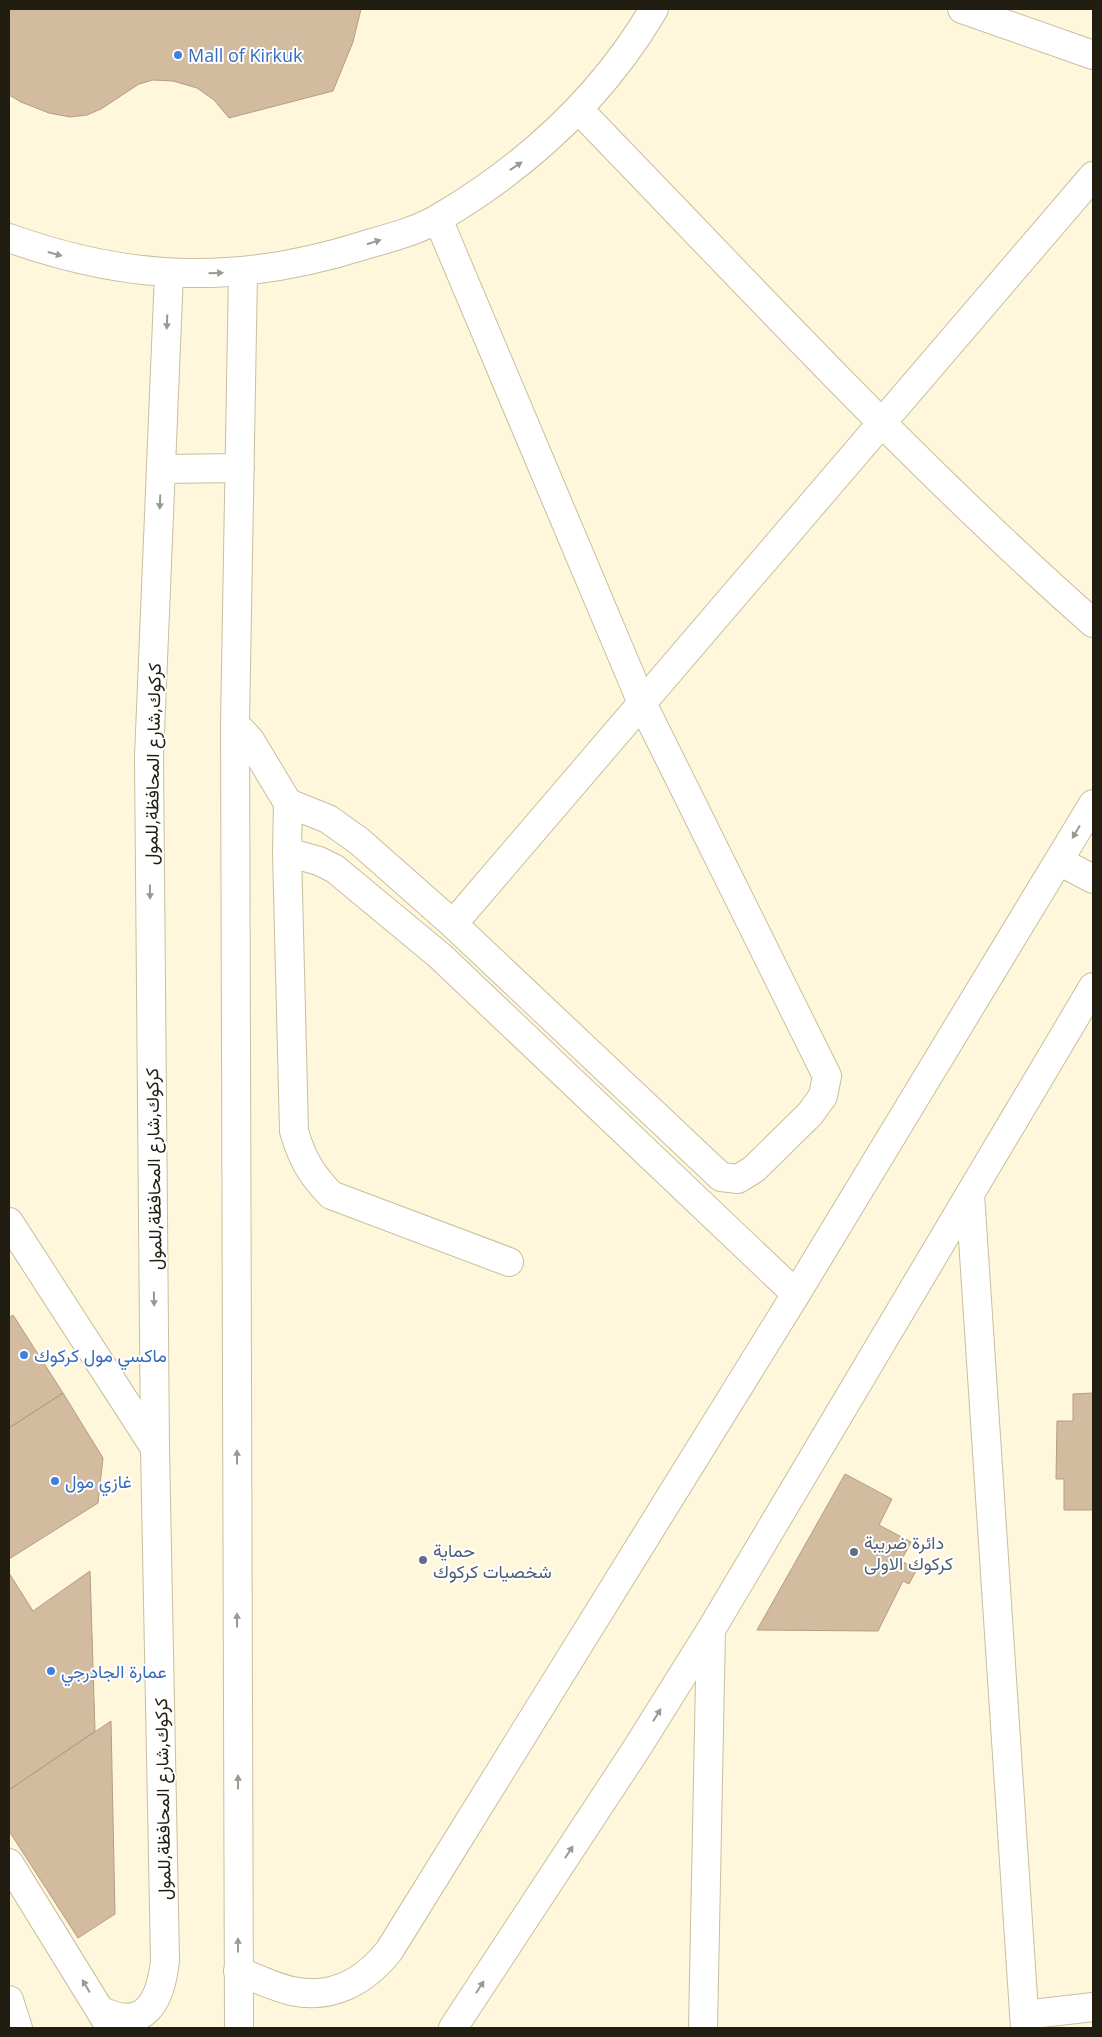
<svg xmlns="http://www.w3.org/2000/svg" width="1102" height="2037" viewBox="0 0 1102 2037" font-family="'Open Sans',Vazirmatn,sans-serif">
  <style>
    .building { fill: #d3bba0; stroke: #b59d84 }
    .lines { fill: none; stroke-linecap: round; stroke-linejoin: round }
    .minor-casing { stroke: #c9bf9e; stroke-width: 30 }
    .major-casing { stroke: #c9bf9e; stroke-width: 30 }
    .minor { stroke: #fff; stroke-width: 28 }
    .major { stroke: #fff; stroke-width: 28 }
    .oneway { fill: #9b9994 }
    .shop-dot { fill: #3f7fe0; stroke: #fff; stroke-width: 2 }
    .service-dot { fill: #5c6f8a; stroke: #fff; stroke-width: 2 }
    .labels { text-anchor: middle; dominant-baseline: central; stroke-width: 4; stroke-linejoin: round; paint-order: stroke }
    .shop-label { font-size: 18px; fill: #366cbe; stroke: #fff; text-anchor: start }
    .street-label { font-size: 18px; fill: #211d11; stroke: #fff }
    .service-label { font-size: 18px; fill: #4e5e75; stroke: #fff; text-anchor: start }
  </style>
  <rect width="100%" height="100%" fill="#fff7dc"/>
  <path class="building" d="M9 9H361L353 42 333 91 229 118 214 100 197 88 173 81 153 80 139 84 101 109 87 115 70 117 49 113 21 102 9 95Z
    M13 1315 63 1393 9 1428V1318Z
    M63 1393 103 1458 98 1503 9 1559V1428Z
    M1093 1393V1510H1064V1479H1056L1057 1421H1073V1394Z
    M845 1474 892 1499 879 1525 911 1542 901 1561 917 1569 909 1584 903 1581 878 1631 757 1630Z
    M90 1571 95 1731 9 1790V1573L33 1611Z
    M111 1721 115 1914 78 1938 9 1831V1790Z"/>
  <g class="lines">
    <defs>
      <path id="minor" d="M962 9 1093 55
        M579 110C747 283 912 463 1093 623
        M235 724 250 740 288 803 287 852 294 1131C302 1159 311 1174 331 1195L509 1262
        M288 803 328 819 359 841 453 924 721 1177 738 1179 754 1169 810 1114 823 1096 827 1076 642 703 438 219
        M287 852 319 861 335 869 440 956 796 1294
        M1059 861 1093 879
        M453 924 1093 176
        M970 1194 1025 2028
        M9 1222 155 1448
        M238 1971C256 1978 274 1987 292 1991 332 2000 365 1981 389 1951L796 1294 1093 804
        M1024 2015 1093 2007
        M453 2028 637 1748 712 1628 1093 987
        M703 2028 711 1630"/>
      <path id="major" d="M9 238C132 282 240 285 365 245 389 238 417 231 439 218 527 166 602 97 654 9
        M161 469 240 468
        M9 1863 109 2025
        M9 2000 18 2028
        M100 2010C146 2034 161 1999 165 1960L155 1448 149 757 169 273
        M239 2028 235 724 243 272"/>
    </defs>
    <use href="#minor" class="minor-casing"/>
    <use href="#major" class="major-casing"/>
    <use href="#minor" class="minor"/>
    <use href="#major" class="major"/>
  </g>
  <defs><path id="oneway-solid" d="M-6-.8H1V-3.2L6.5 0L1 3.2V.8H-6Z" transform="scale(1.25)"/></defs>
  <g class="oneway">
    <use href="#oneway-solid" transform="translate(516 166) rotate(-34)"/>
    <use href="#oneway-solid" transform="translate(374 242) rotate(-18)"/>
    <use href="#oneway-solid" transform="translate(55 254) rotate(15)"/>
    <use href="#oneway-solid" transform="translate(216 273) rotate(-2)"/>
    <use href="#oneway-solid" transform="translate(167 322) rotate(92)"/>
    <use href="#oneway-solid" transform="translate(160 502) rotate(92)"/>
    <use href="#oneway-solid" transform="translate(1076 832) rotate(121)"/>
    <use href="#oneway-solid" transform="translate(150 892) rotate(89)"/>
    <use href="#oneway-solid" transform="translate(154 1299) rotate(89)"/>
    <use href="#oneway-solid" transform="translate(237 1457) rotate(-90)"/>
    <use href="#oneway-solid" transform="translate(237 1620) rotate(-90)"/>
    <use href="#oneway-solid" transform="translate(657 1715) rotate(-58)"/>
    <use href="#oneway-solid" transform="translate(238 1782) rotate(-90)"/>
    <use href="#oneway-solid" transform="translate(569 1852) rotate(-57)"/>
    <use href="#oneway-solid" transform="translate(238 1945) rotate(-90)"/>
    <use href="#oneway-solid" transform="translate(86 1986) rotate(-121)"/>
    <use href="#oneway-solid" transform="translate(480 1987) rotate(-57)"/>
  </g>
  <g class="shop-dot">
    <circle cx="178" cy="55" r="5"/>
    <circle cx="24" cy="1355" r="5"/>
    <circle cx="55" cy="1481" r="5"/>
    <circle cx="51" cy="1671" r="5"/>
  </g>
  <g class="service-dot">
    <circle cx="854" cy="1552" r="5"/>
    <circle cx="423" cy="1560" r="5"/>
  </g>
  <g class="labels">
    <g class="shop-label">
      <text x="188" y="55">Mall of Kirkuk</text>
      <text x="34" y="1355">ماكسي مول كركوك</text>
      <text x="65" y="1481">غازي مول</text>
      <text x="61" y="1671">عمارة الجادرجي</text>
    </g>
    <g class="street-label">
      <text transform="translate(152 764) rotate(-89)">كركوك,شارع المحافظة,للمول</text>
      <text transform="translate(153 1169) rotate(-91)">كركوك,شارع المحافظة,للمول</text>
      <text transform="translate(162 1799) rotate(-91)">كركوك,شارع المحافظة,للمول</text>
    </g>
    <g class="service-label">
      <text x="864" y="1542">دائرة ضريبة<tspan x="864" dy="21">كركوك الاولى</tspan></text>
      <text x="433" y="1550">حماية<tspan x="433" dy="21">شخصيات كركوك</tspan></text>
    </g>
  </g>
  <rect width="1102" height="2037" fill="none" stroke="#211d11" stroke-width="20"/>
</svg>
